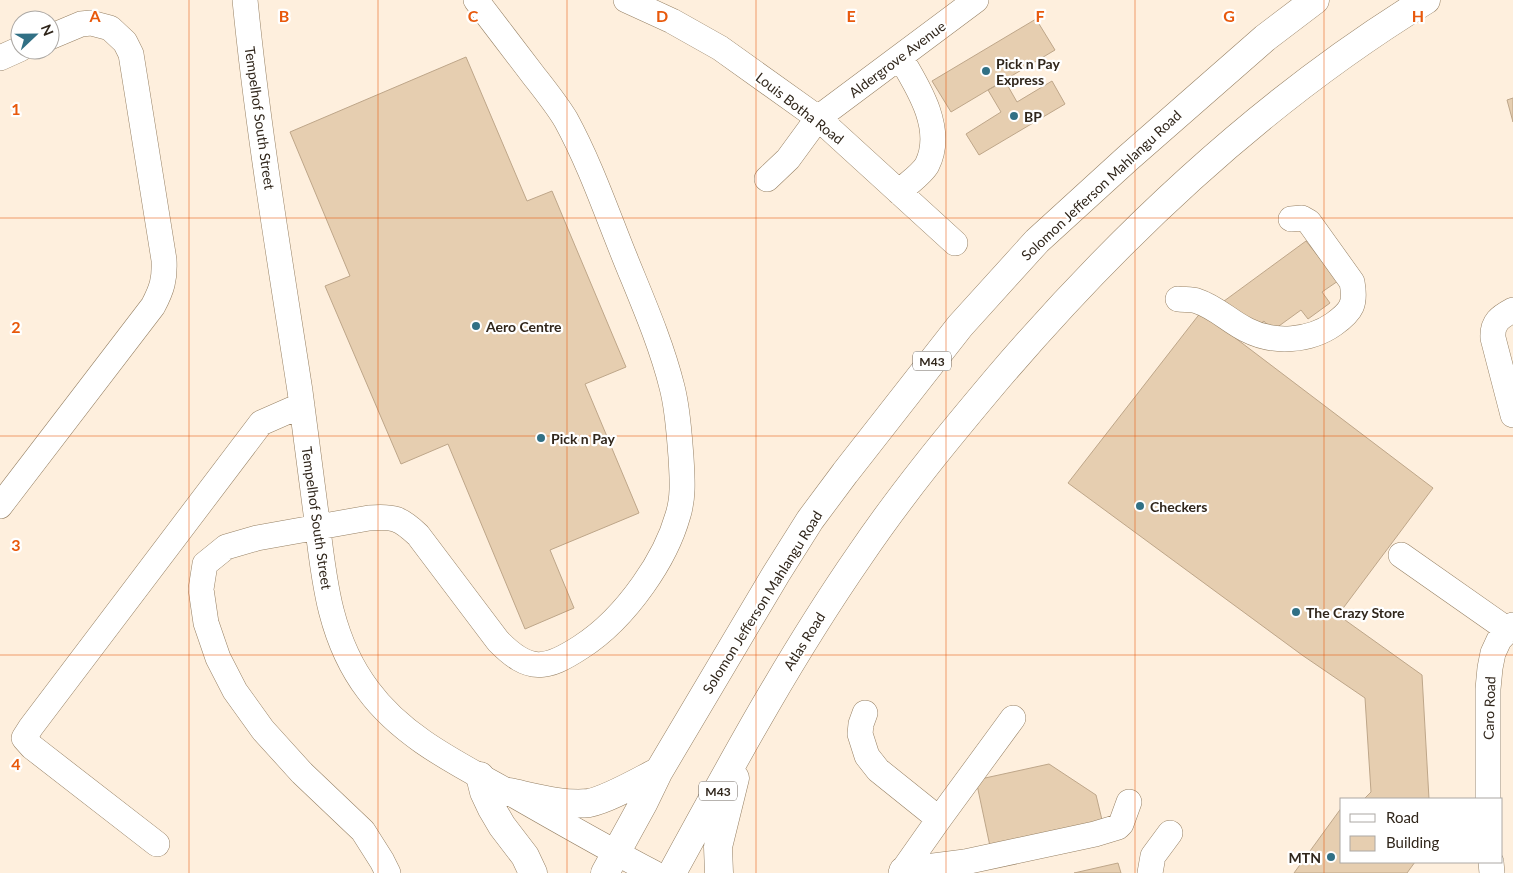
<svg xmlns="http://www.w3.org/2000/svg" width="1513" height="873" viewBox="0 0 1513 873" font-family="Lato,sans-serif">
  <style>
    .building { fill: #e6ceb0; stroke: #bea689 }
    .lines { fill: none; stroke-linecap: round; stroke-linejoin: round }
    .minor-casing { stroke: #968064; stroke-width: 26 }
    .major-casing { stroke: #968064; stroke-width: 29 }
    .minor { stroke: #fff; stroke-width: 25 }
    .major { stroke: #fff; stroke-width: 28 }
    .grid { fill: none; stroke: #e8590c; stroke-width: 1; stroke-opacity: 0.55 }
    .poi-dot { fill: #317085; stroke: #fff; stroke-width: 2 }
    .labels { text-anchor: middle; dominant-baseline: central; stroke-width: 4.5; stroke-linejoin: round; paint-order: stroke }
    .shield { fill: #fff; stroke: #6e675f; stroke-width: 1 }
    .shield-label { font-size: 12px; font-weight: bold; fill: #30261b }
    .street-label { font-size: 14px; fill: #30261b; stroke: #fff }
    .poi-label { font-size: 14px; font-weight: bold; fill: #30261b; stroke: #fff; text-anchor: start }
    .grid-label { font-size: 16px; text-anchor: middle; font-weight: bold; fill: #e8590c; stroke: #fff; stroke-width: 4.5; stroke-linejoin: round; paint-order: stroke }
  </style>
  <rect width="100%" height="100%" fill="#feefdd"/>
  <path class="building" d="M1036 19 1055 50 951 112 932 81Z
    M466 57 527 201 552 191 626 367 585 384 639 513 550 550 574 608 525 629 448 444 401 464 325 286 350 276 290 132Z
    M1005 81 1017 102 1052 81 1065 104 979 155 966 134 1001 112 988 90Z
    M1513 98V122L1507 100Z
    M1306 241 1338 281 1322 292 1330 303 1308 319 1301 310 1272 331 1264 321 1254 329 1220 304Z
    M1201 312 1433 488 1338 615 1422 675 1429 799H1364L1371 792 1365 698 1302 655 1068 483Z
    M1049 764 1096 795 1103 824 991 851 976 780Z
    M1342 807V862H1415L1407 873H1294Z
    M1118 863 1121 873H1074Z"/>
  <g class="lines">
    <defs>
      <path id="minor" d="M245 0C258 131 280 261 300 391 306 434 311 478 317 521 324 581 330 640 368 690 404 739 461 765 512 794 559 821 606 848 654 873
        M626 0 672 21 720 48 818 118 955 243
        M0 58 20 49
        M767 179 788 159 818 118 976 0
        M899 192C906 185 922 174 927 165 945 129 918 87 900 57
        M1178 299C1184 300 1191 299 1197 301 1216 307 1230 322 1247 330 1274 344 1310 341 1334 324 1352 311 1356 304 1352 282L1309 222 1302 218 1291 219
        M1513 310C1500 317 1492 322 1493 338L1513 415
        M0 506 153 306C162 289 165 279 164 260L131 54 125 42 110 28 91 23 81 24 50 37
        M1401 555 1508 630
        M865 713 861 724 860 734 867 756 878 770 939 819 901 873
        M1488 799V689L1490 668 1493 653 1499 640 1513 625
        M939 819 1013 718
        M157 844 32 747 24 738 31 727 261 423 302 405
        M1491 862 1492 873
        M902 870 965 862 1095 834 1118 827 1121 824 1129 802
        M388 873 382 861 363 831 302 773 263 730 235 691 218 658 206 623 201 589 205 564 226 547 257 538 369 518C394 516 400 518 418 535L498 641C529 673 546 670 581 647 606 631 626 609 643 585 658 564 671 540 678 515 684 496 682 476 681 457 679 433 678 410 672 387 661 343 642 300 625 258 606 211 590 164 566 120 557 105 545 90 534 76 515 51 495 25 476 0
        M1150 873 1153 856 1170 833"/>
      <path id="major" d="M480 776 484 792 492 809 502 826 525 856 533 873
        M509 792C533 797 564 806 589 803 609 799 641 780 659 771
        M605 873 644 802 659 771 776 574 810 520 845 473 960 326 1037 241 1128 158 1265 38 1315 0
        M672 873C731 765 790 656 860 555 902 493 949 436 997 379 1120 235 1263 100 1426 0
        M719 873 718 847 735 778"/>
    </defs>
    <use href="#minor" class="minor-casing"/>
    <use href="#major" class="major-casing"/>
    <use href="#minor" class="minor"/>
    <use href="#major" class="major"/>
  </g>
  <path class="grid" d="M189 0V873M378 0V873M567 0V873M756 0V873M946 0V873M1135 0V873M1324 0V873M0 218H1513M0 436H1513M0 655H1513"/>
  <g class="poi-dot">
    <circle cx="986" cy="71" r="5"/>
    <circle cx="1014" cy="116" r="5"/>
    <circle cx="476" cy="326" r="5"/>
    <circle cx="541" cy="438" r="5"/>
    <circle cx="1140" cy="506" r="5"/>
    <circle cx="1296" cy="612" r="5"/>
    <circle cx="1331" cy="857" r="5"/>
  </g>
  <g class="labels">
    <g class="shield">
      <rect x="913" y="351.5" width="38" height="19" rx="4"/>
      <rect x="699" y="781.5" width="38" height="19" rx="4"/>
    </g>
    <g class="shield-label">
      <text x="932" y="361">M43</text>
      <text x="718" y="791">M43</text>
    </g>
    <g class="street-label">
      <text transform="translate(897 59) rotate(-37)">Aldergrove Avenue</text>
      <text transform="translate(800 108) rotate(38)">Louis Botha Road</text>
      <text transform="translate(260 118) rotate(82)">Tempelhof South Street</text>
      <text transform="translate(1101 185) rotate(-43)">Solomon Jefferson Mahlangu Road</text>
      <text transform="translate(317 518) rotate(82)">Tempelhof South Street</text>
      <text transform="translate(762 602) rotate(-58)">Solomon Jefferson Mahlangu Road</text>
      <text transform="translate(804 641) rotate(-58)">Atlas Road</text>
      <text transform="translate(1489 708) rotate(-88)">Caro Road</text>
    </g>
    <g class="poi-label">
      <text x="996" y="63">Pick n Pay<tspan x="996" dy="16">Express</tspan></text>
      <text x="1024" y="116">BP</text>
      <text x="486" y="326">Aero Centre</text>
      <text x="551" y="438">Pick n Pay</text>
      <text x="1150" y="506">Checkers</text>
      <text x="1306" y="612">The Crazy Store</text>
      <text x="1321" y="857" text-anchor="end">MTN</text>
    </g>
  </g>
  <g class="grid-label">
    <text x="95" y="22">A</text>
    <text x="284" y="22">B</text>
    <text x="473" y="22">C</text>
    <text x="662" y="22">D</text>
    <text x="851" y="22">E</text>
    <text x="1040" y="22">F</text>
    <text x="1229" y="22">G</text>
    <text x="1418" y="22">H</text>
    <text x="16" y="115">1</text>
    <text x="16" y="333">2</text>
    <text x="16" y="551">3</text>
    <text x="16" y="770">4</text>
  </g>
  <rect x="1340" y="798" width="162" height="65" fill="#ffffff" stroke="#aca8a4"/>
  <rect x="1350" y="814" width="25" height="8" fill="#ffffff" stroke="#aca8a4"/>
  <text x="1386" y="823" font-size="15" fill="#30261b">Road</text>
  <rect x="1350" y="836" width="25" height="15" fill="#e6ceb0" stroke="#aca8a4"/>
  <text x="1386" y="848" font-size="15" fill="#30261b">Building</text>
  <g transform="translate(35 35) rotate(68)"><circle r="24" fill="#ffffff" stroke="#aca8a4"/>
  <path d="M0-4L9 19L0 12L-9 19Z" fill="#317085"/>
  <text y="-8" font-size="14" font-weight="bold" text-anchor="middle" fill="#30261b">N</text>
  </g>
</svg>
